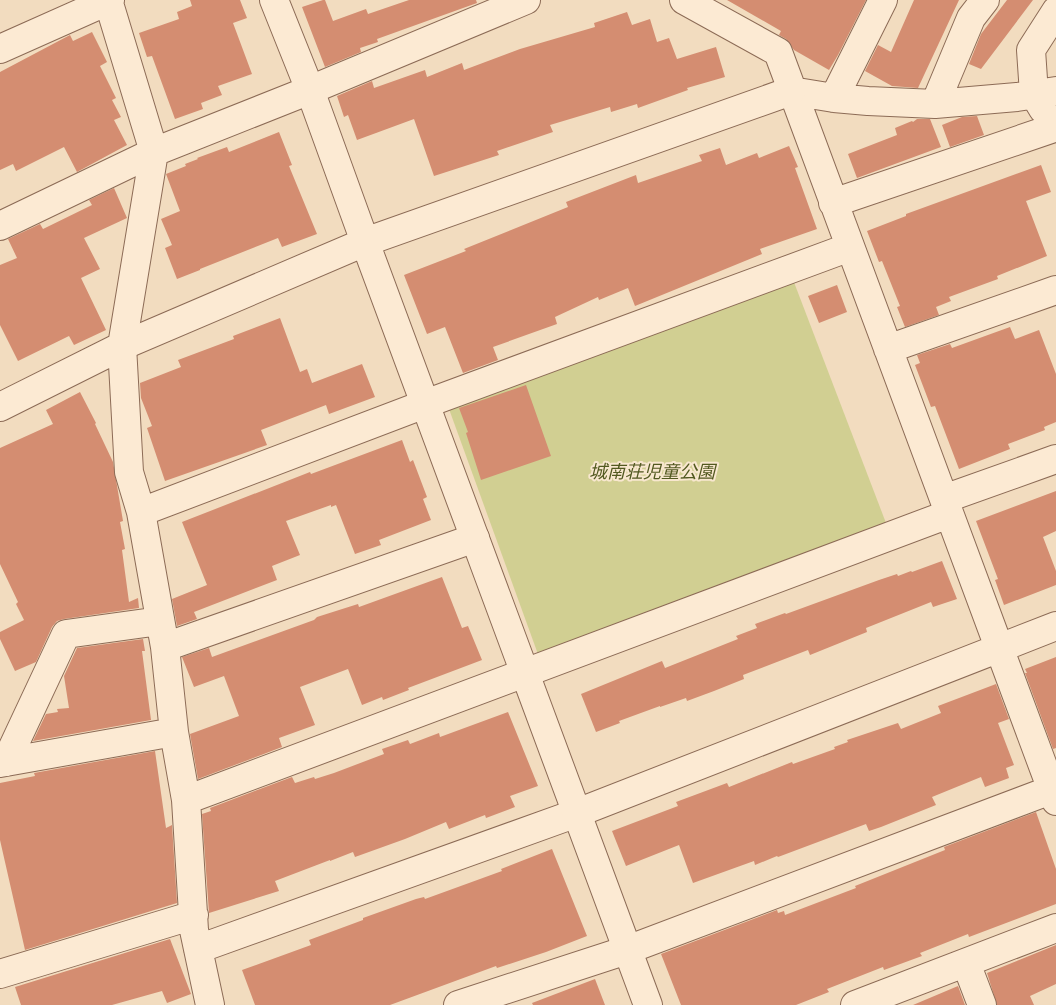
<svg xmlns="http://www.w3.org/2000/svg" width="1056" height="1005" viewBox="0 0 1056 1005" font-family="'Libre Baskerville','Noto Sans JP',serif">
  <style>
    .green { fill: #d1cf92 }
    .building { fill: #d48d71 }
    .lines { fill: none; stroke-linecap: round; stroke-linejoin: round }
    .minor-casing { stroke: #8c6b56; stroke-width: 30 }
    .tertiary-casing { stroke: #8c6b56; stroke-width: 30 }
    .minor { stroke: #fcead3; stroke-width: 28 }
    .tertiary { stroke: #fcead3; stroke-width: 28 }
    .labels { text-anchor: middle; dominant-baseline: central; stroke-width: 4; stroke-linejoin: round; paint-order: stroke }
    .park-label { font-size: 18px; font-style: italic; fill: #525920; stroke: #f8e7cf }
  </style>
  <rect width="100%" height="100%" fill="#f2dcbf"/>
  <path class="green" d="M792 277 886 523 539 657 449 409Z"/>
  <path class="building" d="M190 0H240L247 18 233 23 252 74 218 86 222 95 201 103 203 109 175 119 152 56 147 57 139 33 179 19 177 12 192 6Z
    M323 0H325L333 21 366 9 368 14 409 0H476L477 3 377 39 378 42 360 48 361 52 325 67 302 7Z
    M727 0H866L838 55 829 70 794 50 786 39 779 35 781 31Z
    M914 0H959L918 88 892 86 865 71 878 45 891 52Z
    M1007 0H1033L981 69 969 64 981 34Z
    M627 12 632 25 650 19 657 42 669 38 677 59 716 47 725 77 687 88 688 90 638 108 637 104 611 112 610 107 550 125 553 132 497 151 499 155 434 176 414 119 357 140 348 115 344 117 337 96 372 81 374 88 425 70 427 77 462 63 464 70 520 49 595 27 594 23Z
    M92 32 107 62 100 66 116 98 112 100 121 117 114 120 127 145 77 172 64 147 16 171 13 164 0 170V72L70 35 73 41Z
    M977 116 984 135 950 147 942 125 962 117Z
    M917 119H930L941 147 857 178 848 154 897 135 895 128 912 121 913 122Z
    M279 132 292 165 289 166 317 234 282 247 278 238 200 269V270L177 279 165 248 172 245 161 219 180 211 166 174 186 166 185 164 198 159 197 158 227 147 229 152Z
    M789 146 798 167 795 168 817 229 760 249 762 254 635 306 628 288 599 300 598 297 555 317 557 324 493 347 498 360 463 373 445 327 427 334 404 275 466 251 464 249 568 207 566 202 636 175 638 183 702 161 699 155 720 148 726 165 757 153 759 158Z
    M1041 165 1051 192 1026 201 1047 256 997 276 998 279 949 297 951 301 936 307 939 315 905 327 897 307 900 306 882 261 879 262 867 231 906 216V214Z
    M114 188 127 218 84 238 100 269 81 278 106 330 74 345 69 336 18 361 0 325V265L17 258 8 239 40 224 43 229 92 205 89 200Z
    M837 285 847 312 819 323 808 296Z
    M280 318 300 372 307 369 312 383 362 364 375 397 329 414 326 405 261 430 267 445 165 481 147 428 152 426 141 398 140 383 181 367 178 360 234 339 233 336Z
    M1010 327 1015 339 1039 330 1056 374V422L1044 427 1045 430 1008 444 1010 449 959 469 935 406 931 407 915 365 920 363 917 355 950 344 952 348Z
    M526 385 551 456 481 480 466 433 468 432 459 408Z
    M80 392 96 423 95 424 113 462 123 521 120 522 125 549 122 550 129 602 138 598 139 608 64 619 57 621 52 627 36 662 15 671 0 639V632L24 620 16 604 18 602 0 564V448L53 424 46 410Z
    M402 440 410 462 413 460 427 497 423 499 431 520 379 540 381 545 355 554 336 505 331 507V505L286 521 300 555 272 566 277 580 194 612 197 619 177 626 172 599 207 585 182 522 310 472 311 474Z
    M1056 491V531L1043 537 1056 571V585L1004 605 995 580 998 579 976 521Z
    M942 561 957 599 933 607 931 602 866 628 867 632 810 655 808 650 743 675 744 679 714 691 687 701 686 698 660 707V706L619 721 620 723 596 732 581 694 662 661 665 668 738 639 736 636 757 628 755 624 785 613 786 614 879 580 897 574 898 576 911 571 912 572Z
    M442 577 462 628 468 626 482 660 408 688 409 690 383 700 382 697 362 705 348 669 300 687 315 725 279 738 282 747 198 779 190 734 239 716 224 676 194 687 182 657 209 648 212 657 314 620 317 617 358 604 359 607Z
    M143 639 145 651H142L151 720 33 741 46 714 58 712 57 709 69 708 64 676 77 648Z
    M1056 657V748L1053 749 1025 673H1027L1025 669Z
    M996 684 1009 719 998 723 1014 765 1006 768 1009 778 985 787 981 777 932 797 936 805 881 827 869 831 866 824 778 857 777 856 755 865 754 861 693 883 679 845 626 866 612 831 678 806 676 802 727 783 729 787 792 762 793 764 835 749 834 747 848 742 847 740 898 723 901 729 941 713 938 706Z
    M508 712 538 786 510 796 515 807 486 818 485 815 449 829 446 822 405 839 355 857 353 852 330 861V860L275 881 279 891 209 913 202 814 211 811 210 808 292 777 295 783 314 777 315 779 334 773 384 754 382 749 408 740 410 744 439 733 440 737Z
    M155 751 166 828 172 825 177 903 25 950 0 840V783L35 776 34 773Z
    M1036 812 1056 869V904L969 937 968 934 920 953 922 956 884 970 883 967 827 989 829 992 796 1005H681L661 954 777 910 778 913 784 911 785 915 856 888 855 886 945 850 944 847Z
    M552 849 587 936 546 952 497 968 496 966 390 1005H255L242 970 311 945 309 940 363 920V918L416 899 424 897 425 899 502 871 501 869Z
    M170 939 191 994 167 1003 162 991 112 1005H21L15 987Z
    M1056 945V984L1030 996 1034 1005H997L987 973Z
    M595 979 605 1005H533L532 1003Z
    M958 986 965 1005H913Z"/>
  <g class="lines">
    <defs>
      <path id="minor" d="M108 0 154 152 122 346 129 472 141 512 165 647 174 732 186 800 194 930 210 1005
        M684 0 778 52 1056 801
        M0 49 110 0
        M791 91 834 98 868 101 935 104 1017 97 1056 91
        M834 98 883 0
        M935 104 971 18 985 0
        M1043 109 1034 94 1031 50 1056 11
        M833 203 1054 128
        M0 226 154 152 310 90 526 0
        M888 349 1056 290
        M0 407 122 346
        M944 499 1056 459
        M141 512 425 404 850 247
        M165 647 475 538
        M6 762 66 634 160 621
        M0 763 174 732
        M186 800 949 514
        M198 949 577 813 1056 626
        M966 963 982 1005
        M0 974 194 915
        M458 1005 627 950 1056 788
        M855 1005 1056 928"/>
      <path id="tertiary" d="M274 0 310 90 365 242 648 1005
        M122 346 365 242 791 91"/>
    </defs>
    <use href="#minor" class="minor-casing"/>
    <use href="#tertiary" class="tertiary-casing"/>
    <use href="#minor" class="minor"/>
    <use href="#tertiary" class="tertiary"/>
  </g>
  <g class="labels">
    <g class="park-label">
      <text x="652" y="472">城南荘児童公園</text>
    </g>
  </g>
</svg>
